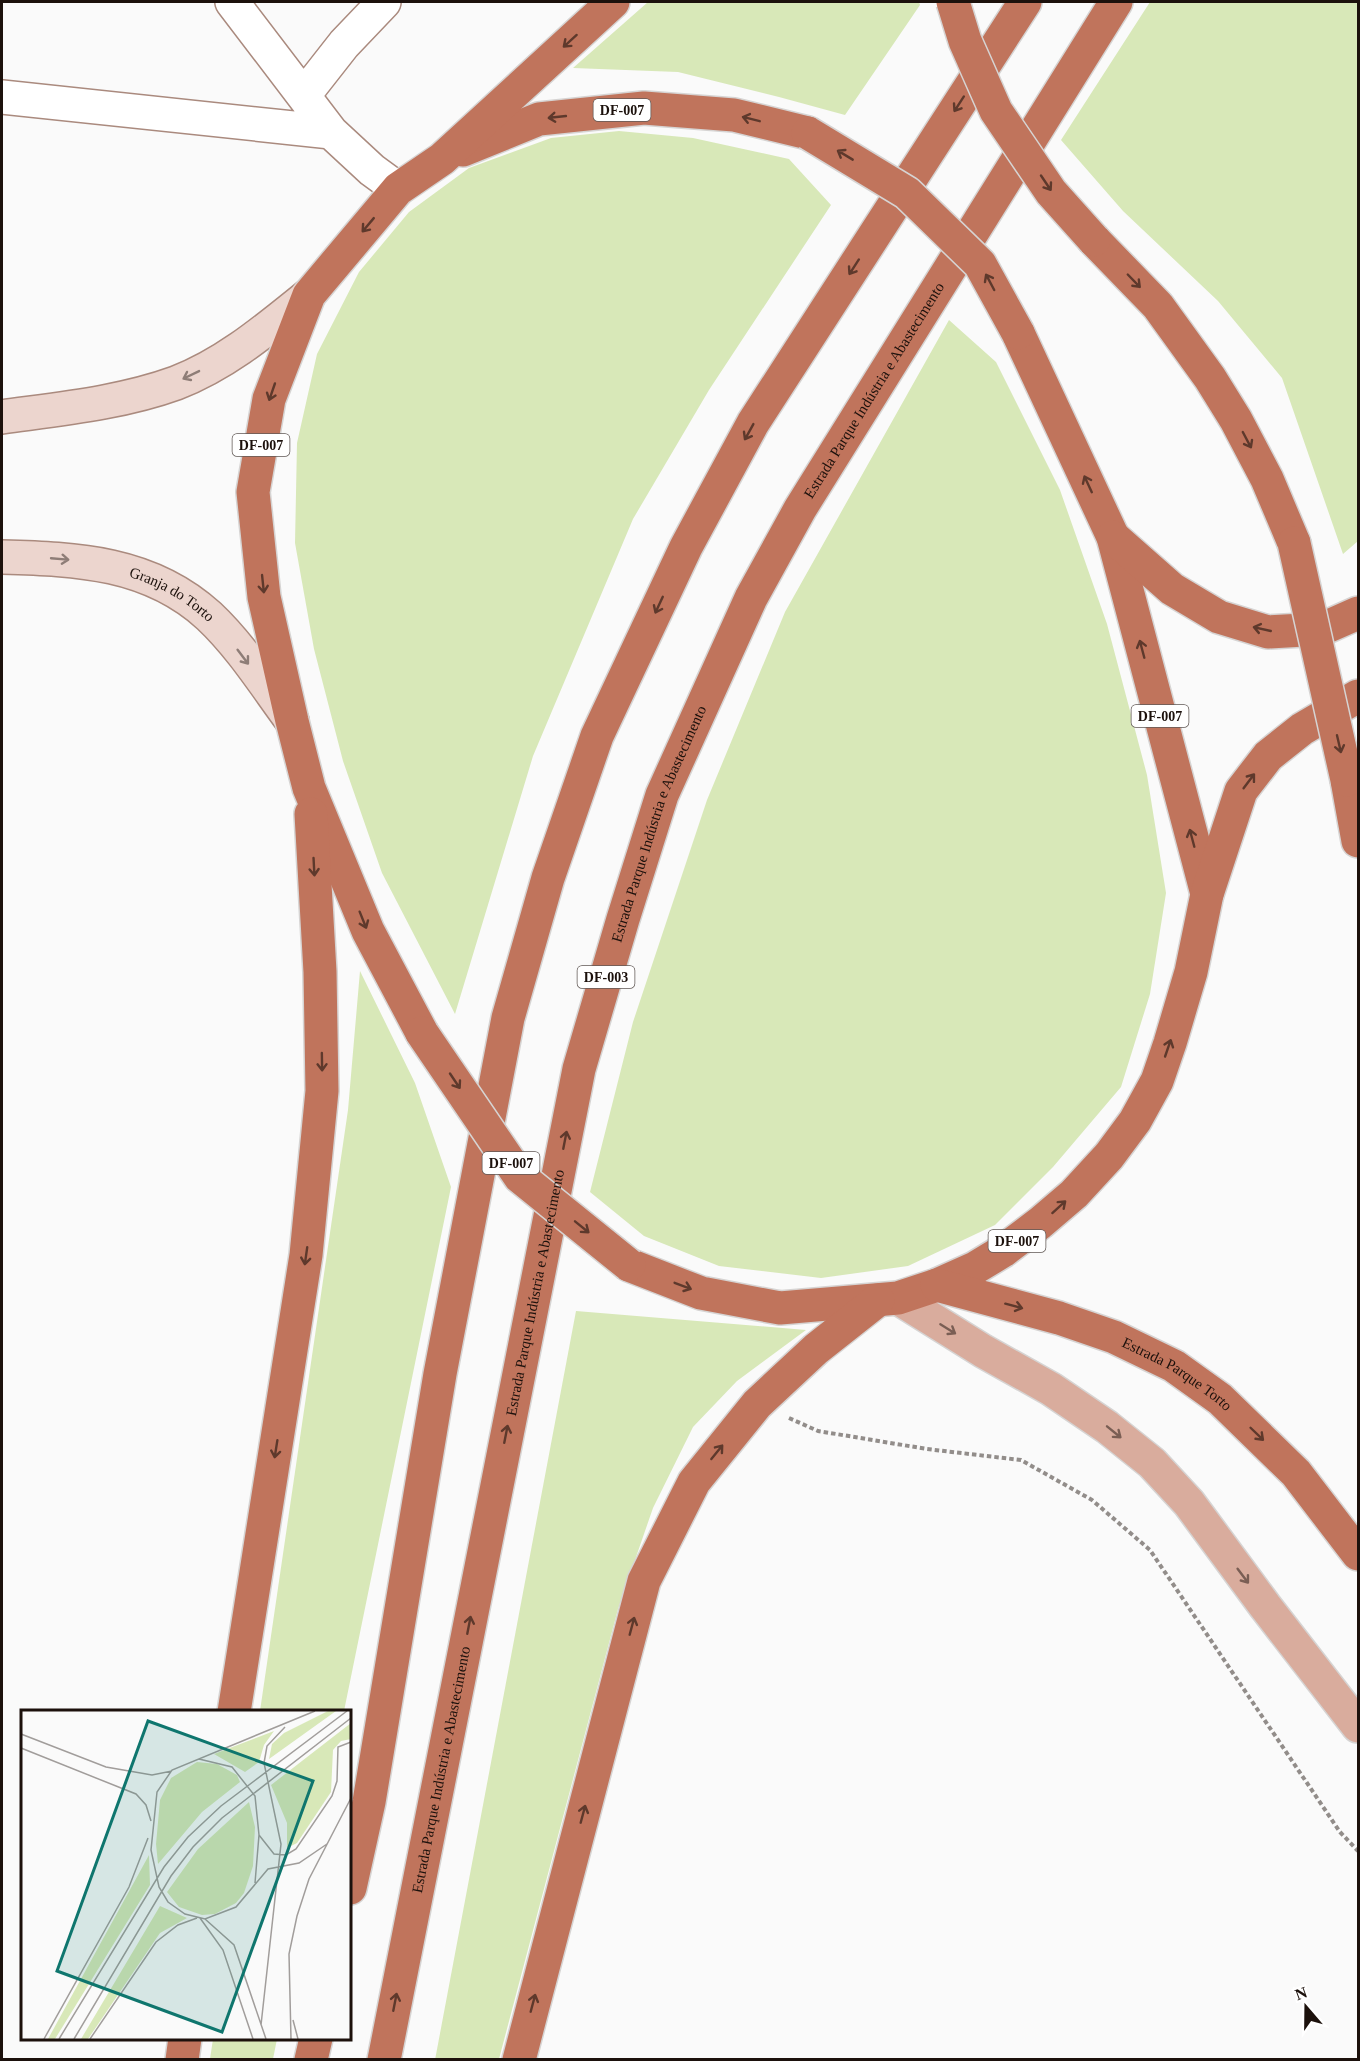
<svg xmlns="http://www.w3.org/2000/svg" width="1360" height="2061" viewBox="0 0 1360 2061" font-family="'Times New Roman',serif">
  <style>
    .green { fill: #d8e8b8 }
    .lines { fill: none; stroke-linecap: round; stroke-linejoin: round }
    .street-casing { stroke: #aa8a7e; stroke-width: 36 }
    .secondary-casing { stroke: #aa8a7e; stroke-width: 36 }
    .primary-casing { stroke: #d6d4d3; stroke-width: 36 }
    .highway-casing { stroke: #d6d4d3; stroke-width: 36 }
    .path { stroke: #928d8a; stroke-width: 4; stroke-dasharray: 4.5 3; stroke-linecap: butt }
    .street { stroke: #fff; stroke-width: 33 }
    .secondary { stroke: #ecd5ce; stroke-width: 33 }
    .primary { stroke: #d9ac9d; stroke-width: 33 }
    .highway { stroke: #c0745c; stroke-width: 33 }
    .highway-bridge-casing { stroke: #d6d4d3; stroke-width: 36; stroke-linecap: butt }
    .highway-bridge { stroke: #c0745c; stroke-width: 33 }
    .oneway { stroke: #5e392c }
    .oneway2 { stroke: #8e7d77 }
    .oneway3 { stroke: #7a5e54 }
    .labels { text-anchor: middle; dominant-baseline: central; stroke-width: 5; stroke-linejoin: round; paint-order: stroke }
    .shield { fill: #fff; stroke: #605855; stroke-width: 1.5 }
    .shield-label { font-size: 14px; font-weight: bold; fill: #1c110c }
    .street-label { font-size: 15px; fill: #1c110c; stroke: #fff }
    .inset-road { fill: none; stroke: #a19d9b; stroke-width: 1.5 }
    .view { fill: #0f766e; fill-opacity: 0.15; stroke: #0f766e; stroke-width: 3 }
    .inset-edge { fill: none; stroke: #1c110c; stroke-width: 3 }
  </style>
  <rect width="100%" height="100%" fill="#fafafa"/>
  <path class="green" d="M648 2H919L920 5 845 115 779 97 678 72 573 68Z
    M1150 2H1358V541L1343 554 1282 378 1218 301 1123 211 1061 140Z
    M619 131 693 138 789 159 831 205 709 390 633 519 533 756 455 1014 382 873 343 761 314 649 295 543 297 443 317 354 359 272 409 212 469 168 551 138Z
    M949 320 996 362 1060 490 1107 624 1147 775 1166 893 1150 994 1121 1087 1053 1167 995 1225 908 1266 821 1278 719 1266 644 1236 590 1192 633 1022 707 800 785 612Z
    M360 971 415 1083 451 1187 344 1711H260L348 1110Z
    M576 1311 806 1330 737 1381 693 1427 653 1508 618 1609 499 2059 435 2060Z
    M213 2039V2038L277 2039 273 2059H210Z"/>
  <g class="lines">
    <defs>
      <path id="street" d="M232 2 331 132 372 170 398 189
        M304 95 344 44 384 2
        M2 97 331 132"/>
      <g id="secondary">
        <path d="M2 417C59 409 121 403 176 383 226 364 268 328 309 295"/>
        <path id="s1" d="M2 557C77 559 150 562 209 616 241 646 266 686 292 721"/>
      </g>
      <path id="primary" d="M898 1298 983 1351 1051 1389 1107 1427 1152 1463 1189 1503 1265 1606 1358 1726"/>
      <g id="highway">
        <path d="M463 150 539 119 644 108 734 115 808 133"/>
        <path d="M1094 240 1158 306 1210 378 1236 420 1267 479 1294 543"/>
        <path d="M1018 333 1113 537 1207 894"/>
        <path d="M1113 537 1172 589 1219 617 1268 632 1322 629 1358 613"/>
        <path d="M1347 780 1358 841"/>
        <path d="M422 1033 368 931 309 788 292 721 264 597 253 492 269 399 309 295 398 189 442 159 613 2"/>
        <path d="M629 1265 701 1293 780 1308 898 1298 937 1285 975 1268 1003 1251 1040 1223 1074 1194 1109 1156 1135 1121 1157 1081 1170 1043 1191 972 1207 894 1241 791 1268 756 1302 729 1358 696"/>
        <path id="s2" d="M937 1285 1059 1318 1114 1337 1174 1366 1220 1399 1296 1473 1358 1554"/>
        <path d="M234 1712 306 1255 322 1091 320 972 311 814"/>
        <path d="M350 1888 369 1802 440 1374 508 1018 548 878 597 736 686 547 753 423 1025 2"/>
        <path d="M182 2060 185 2038"/>
        <path d="M311 2060 316 2038"/>
        <path id="s3" d="M384 2060 579 1069 623 919 662 795 751 598 800 509 1116 2"/>
        <path d="M519 2060 644 1581 694 1482 757 1404 816 1349 878 1300"/>
      </g>
    </defs>
    <use href="#street" class="street-casing"/>
    <use href="#secondary" class="secondary-casing"/>
    <use href="#primary" class="primary-casing"/>
    <use href="#highway" class="highway-casing"/>
    <path class="path" d="M789 1418 818 1431 927 1449 1021 1460 1092 1500 1150 1550 1340 1832 1358 1851"/>
    <use href="#street" class="street"/>
    <use href="#secondary" class="secondary"/>
    <use href="#primary" class="primary"/>
    <use href="#highway" class="highway"/>
    <defs>
      <path id="highway-bridge" d="M953 2 965 41 996 111 1051 192 1094 240
        M808 133 907 193 980 264 1018 333
        M1294 543 1347 780
        M422 1033 520 1177 629 1265"/>
    </defs>
    <use href="#highway-bridge" class="highway-bridge-casing"/>
    <use href="#highway-bridge" class="highway-bridge"/>
  </g>
  <defs><path id="oneway-shaft" d="M-6 0H5M1.5-3L5.5 0L1.5 3" fill="none" stroke-width="1.6" stroke-linecap="round" stroke-linejoin="round" transform="scale(1.5)"/></defs>
  <g class="oneway">
    <use href="#oneway-shaft" transform="translate(570 41) rotate(138)"/>
    <use href="#oneway-shaft" transform="translate(959 104) rotate(123)"/>
    <use href="#oneway-shaft" transform="translate(557 117) rotate(174)"/>
    <use href="#oneway-shaft" transform="translate(751 119) rotate(-166)"/>
    <use href="#oneway-shaft" transform="translate(845 155) rotate(-149)"/>
    <use href="#oneway-shaft" transform="translate(1046 183) rotate(56)"/>
    <use href="#oneway-shaft" transform="translate(368 225) rotate(130)"/>
    <use href="#oneway-shaft" transform="translate(854 267) rotate(123)"/>
    <use href="#oneway-shaft" transform="translate(1134 281) rotate(46)"/>
    <use href="#oneway-shaft" transform="translate(990 282) rotate(-118)"/>
    <use href="#oneway-shaft" transform="translate(272 392) rotate(109)"/>
    <use href="#oneway-shaft" transform="translate(749 432) rotate(119)"/>
    <use href="#oneway-shaft" transform="translate(1247 440) rotate(62)"/>
    <use href="#oneway-shaft" transform="translate(1088 484) rotate(-115)"/>
    <use href="#oneway-shaft" transform="translate(263 584) rotate(84)"/>
    <use href="#oneway-shaft" transform="translate(659 605) rotate(115)"/>
    <use href="#oneway-shaft" transform="translate(1262 629) rotate(-167)"/>
    <use href="#oneway-shaft" transform="translate(1142 649) rotate(-105)"/>
    <use href="#oneway-shaft" transform="translate(1339 744) rotate(77)"/>
    <use href="#oneway-shaft" transform="translate(1249 781) rotate(-53)"/>
    <use href="#oneway-shaft" transform="translate(1192 838) rotate(-105)"/>
    <use href="#oneway-shaft" transform="translate(314 867) rotate(87)"/>
    <use href="#oneway-shaft" transform="translate(363 920) rotate(68)"/>
    <use href="#oneway-shaft" transform="translate(1168 1048) rotate(-71)"/>
    <use href="#oneway-shaft" transform="translate(322 1062) rotate(89)"/>
    <use href="#oneway-shaft" transform="translate(455 1081) rotate(56)"/>
    <use href="#oneway-shaft" transform="translate(565 1140) rotate(-79)"/>
    <use href="#oneway-shaft" transform="translate(1059 1207) rotate(-42)"/>
    <use href="#oneway-shaft" transform="translate(582 1227) rotate(39)"/>
    <use href="#oneway-shaft" transform="translate(306 1256) rotate(98)"/>
    <use href="#oneway-shaft" transform="translate(683 1286) rotate(21)"/>
    <use href="#oneway-shaft" transform="translate(1014 1306) rotate(15)"/>
    <use href="#oneway-shaft" transform="translate(506 1434) rotate(-79)"/>
    <use href="#oneway-shaft" transform="translate(1257 1434) rotate(44)"/>
    <use href="#oneway-shaft" transform="translate(276 1449) rotate(99)"/>
    <use href="#oneway-shaft" transform="translate(717 1452) rotate(-51)"/>
    <use href="#oneway-shaft" transform="translate(469 1625) rotate(-79)"/>
    <use href="#oneway-shaft" transform="translate(632 1626) rotate(-75)"/>
    <use href="#oneway-shaft" transform="translate(583 1814) rotate(-75)"/>
    <use href="#oneway-shaft" transform="translate(395 2002) rotate(-79)"/>
    <use href="#oneway-shaft" transform="translate(533 2003) rotate(-75)"/>
  </g>
  <g class="oneway2">
    <use href="#oneway-shaft" transform="translate(191 375) rotate(154)"/>
    <use href="#oneway-shaft" transform="translate(60 559) rotate(5)"/>
    <use href="#oneway-shaft" transform="translate(243 657) rotate(53)"/>
  </g>
  <g class="oneway3">
    <use href="#oneway-shaft" transform="translate(948 1329) rotate(32)"/>
    <use href="#oneway-shaft" transform="translate(1114 1432) rotate(39)"/>
    <use href="#oneway-shaft" transform="translate(1243 1576) rotate(53)"/>
  </g>
  <g class="labels">
    <g class="shield">
      <rect x="593.5" y="99" width="57" height="22" rx="4.5"/>
      <rect x="232.5" y="434" width="57" height="22" rx="4.5"/>
      <rect x="1131.5" y="705" width="57" height="22" rx="4.5"/>
      <rect x="577.5" y="966" width="57" height="22" rx="4.5"/>
      <rect x="482.5" y="1152" width="57" height="22" rx="4.5"/>
      <rect x="988.5" y="1230" width="57" height="22" rx="4.5"/>
    </g>
    <g class="shield-label">
      <text x="622" y="110">DF-007</text>
      <text x="261" y="445">DF-007</text>
      <text x="1160" y="716">DF-007</text>
      <text x="606" y="977">DF-003</text>
      <text x="511" y="1163">DF-007</text>
      <text x="1017" y="1241">DF-007</text>
    </g>
    <g class="street-label">
      <text stroke="none"><textPath href="#s3" startOffset="1754">Estrada Parque Indústria e Abastecimento</textPath></text>
      <text stroke="none"><textPath href="#s1" startOffset="177">Granja do Torto</textPath></text>
      <text stroke="none"><textPath href="#s3" startOffset="1268">Estrada Parque Indústria e Abastecimento</textPath></text>
      <text stroke="none"><textPath href="#s3" startOffset="782">Estrada Parque Indústria e Abastecimento</textPath></text>
      <text stroke="none"><textPath href="#s2" startOffset="258">Estrada Parque Torto</textPath></text>
      <text stroke="none"><textPath href="#s3" startOffset="296">Estrada Parque Indústria e Abastecimento</textPath></text>
    </g>
  </g>
  <g transform="translate(21 1710)">
    <rect width="330" height="330" fill="#fafafa"/>
    <path d="M307 1H315L248 49 251 34 263 23ZM330 13V29L320 31 312 40 310 82 276 133 266 138V113L250 75ZM253 21 243 35 238 52 224 62 193 44ZM176 52 196 54 216 65 219 72 181 102 137 154 135 134 139 90 150 68ZM228 92 234 117 232 156 223 183 215 193 194 204 181 205 158 197 146 182 177 139ZM128 145 129 175 34 329H27ZM139 196 166 208 139 223 67 329H60Z" fill="#d8e8b8"/>
    <path class="inset-road" d="M294 1 151 60 136 82 130 140 138 177 147 192 164 204 184 209 215 197 247 159 278 153 306 134M0 24 85 57 131 65 151 61M0 38 115 84 125 95 130 111M178 49 211 57 234 86 238 125 234 173M238 125 253 144 265 145 275 139 311 86 316 71 317 37 330 32M179 208 202 240 232 329M184 209 213 235 245 329M272 310 277 329M240 315 260 134 243 53 246 36 264 17M23 329 108 177 127 128M38 329 143 157 167 127 200 96 326 1M53 329 150 166 172 137 201 108 330 8M69 329 135 232 157 215 176 208M270 329 268 244 276 206 288 169 330 88"/>
    <path class="view" d="M127 11 292 71 201 322 36 261Z"/>
    <rect width="330" height="330" class="inset-edge"/>
  </g>
  <rect width="1360" height="2061" fill="none" stroke="#1c110c" stroke-width="6"/>
  <g transform="translate(1306 2007) rotate(340)" stroke="#ffffff" stroke-width="4.5" paint-order="stroke">
  <path d="M0-4.5L10 22L0 15L-10 22Z" fill="#1c110c"/>
  <text y="-9" font-size="16" font-weight="bold" text-anchor="middle" fill="#1c110c">N</text>
  </g>
</svg>
